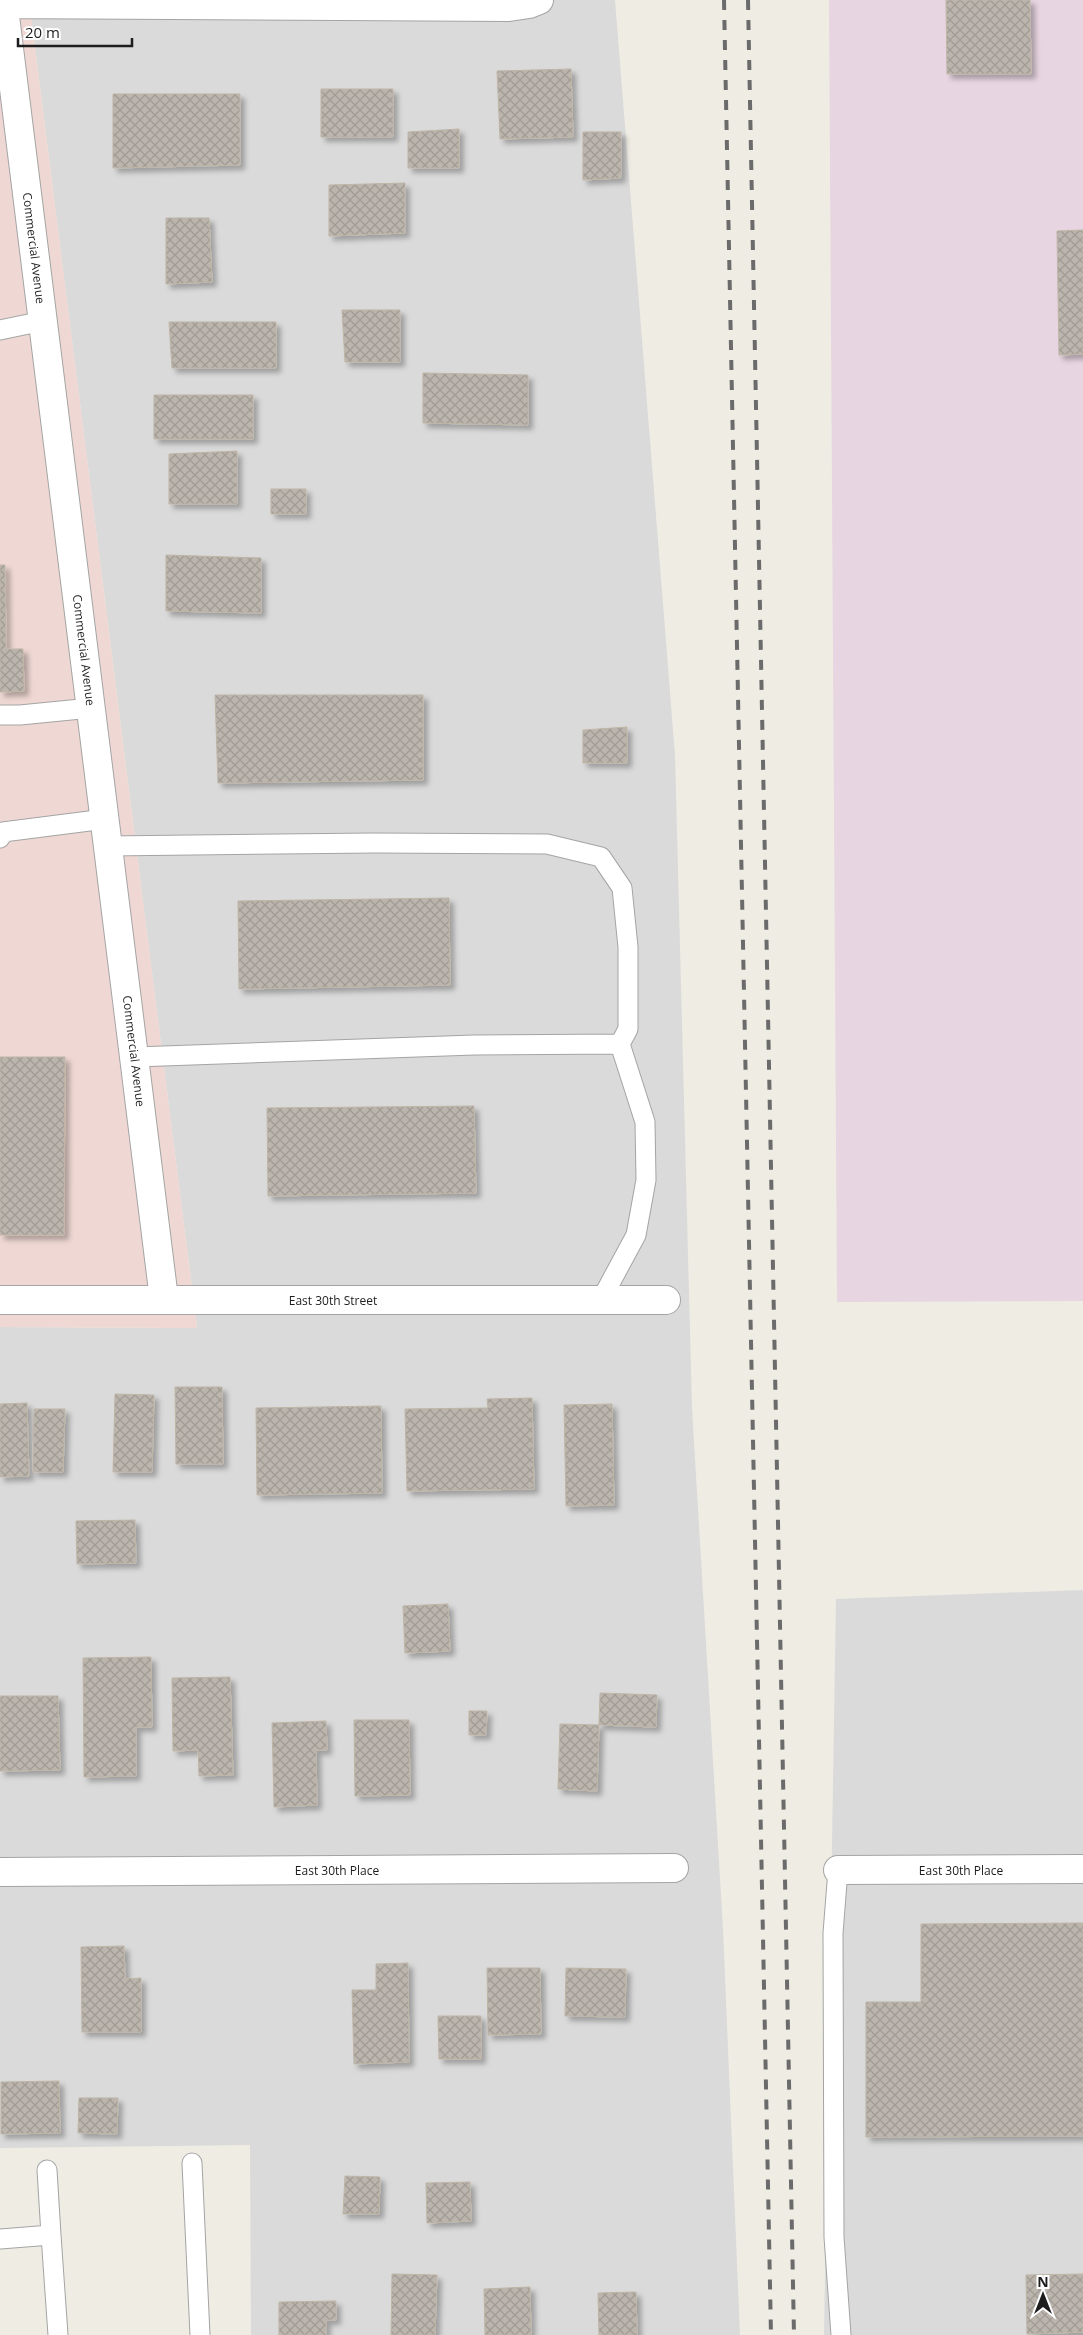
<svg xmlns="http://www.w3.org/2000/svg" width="1083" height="2335" viewBox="0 0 1083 2335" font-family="'Open Sans',sans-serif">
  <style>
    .residential { fill: #dbdada }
    .commercial { fill: #efd8d3 }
    .industrial { fill: #e7d5e1 }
    .building { fill: url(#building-cross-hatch); stroke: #bfb5a6; filter: url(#shadow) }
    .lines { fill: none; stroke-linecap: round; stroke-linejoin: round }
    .lane-casing { stroke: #a4a4a4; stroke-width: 21 }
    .street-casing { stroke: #a4a4a4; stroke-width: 30 }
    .lane { stroke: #fff; stroke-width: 19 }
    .street { stroke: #fff; stroke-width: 28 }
    .rail { stroke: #6b6b6b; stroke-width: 4; stroke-dasharray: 10 10; stroke-linecap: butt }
    .labels { text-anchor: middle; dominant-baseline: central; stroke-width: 5; stroke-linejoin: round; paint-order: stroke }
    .street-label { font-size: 12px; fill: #1d1d1d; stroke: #fff }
  </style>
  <defs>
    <pattern id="building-cross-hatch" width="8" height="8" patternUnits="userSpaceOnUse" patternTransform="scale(1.25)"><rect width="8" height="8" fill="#bbb5ad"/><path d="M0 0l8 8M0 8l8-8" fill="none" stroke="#a09b94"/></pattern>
    <filter id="shadow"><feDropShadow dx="4.5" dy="4.5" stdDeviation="2.5" flood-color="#0004"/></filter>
  </defs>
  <rect width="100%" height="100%" fill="#eeece3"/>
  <path class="residential" d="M29 0H615L675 755 692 1408 723 1929 740 2335H251L250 2145 0 2148V1327L197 1328Z
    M1083 1590V2335H824L836 1599Z"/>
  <path class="commercial" d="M0 0H29L197 1328 0 1327Z"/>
  <path class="industrial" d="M829 0H1083V1301L837 1302Z"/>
  <path class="building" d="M946 0H1030L1031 74H947Z
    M571 69 573 137 500 139 497 71Z
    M321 89H393V137H321Z
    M113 94H240V165L113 168Z
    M459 129V168H408V132Z
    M583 132H621V178L583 180Z
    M405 183V233L329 236V185Z
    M166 218H209L212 282 166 284Z
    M1083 230V354L1059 355 1057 231Z
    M342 310H400V362H345Z
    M169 322H276V368H172Z
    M423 373 528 375V425L423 423Z
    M154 395H253V439H154Z
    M237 451V504H169V454Z
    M271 489H306V514H271Z
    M166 555 261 558V613L166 611Z
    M0 565H5L6 649H23L24 691 0 692Z
    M215 695H423V780L218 783Z
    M627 727V763H583V730Z
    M449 898 450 985 239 989 238 901Z
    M0 1057H65L64 1235H0Z
    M474 1106 476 1193 268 1196 267 1108Z
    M175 1387H222L223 1464H176Z
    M115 1394 154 1395 152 1472H113Z
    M532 1398 534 1489 407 1491 405 1409 488 1408 487 1399Z
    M27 1403 29 1476 0 1477V1404Z
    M612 1404 614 1505 566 1506 564 1405Z
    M381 1406 382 1493 257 1495 256 1408Z
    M34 1409H65L63 1472H33Z
    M135 1520 136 1563 77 1564 76 1521Z
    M448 1604 450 1651 405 1653 403 1606Z
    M151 1657 152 1727H136V1776L84 1777 83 1658Z
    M230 1677 233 1775 199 1776 198 1750 173 1751 172 1678Z
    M600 1693 657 1695 656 1727 599 1725Z
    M0 1696H58L60 1770 0 1771Z
    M469 1711H487L486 1735H469Z
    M354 1720H409L410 1795 355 1796Z
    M326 1721 327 1750H316L317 1805 274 1807 272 1723Z
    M560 1724 599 1725 597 1791 558 1789Z
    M1083 1923V2136L866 2137V2002H921V1924Z
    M124 1946 125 1979 141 1978V2032H82L81 1947Z
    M408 1963 409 2062 354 2064 352 1990H376V1964Z
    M487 1968H540L541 2034 488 2035Z
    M566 1968 626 1969 625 2017 565 2016Z
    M438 2016H481V2059H439Z
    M59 2081 60 2133 1 2134V2082Z
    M79 2098H118L117 2134 78 2133Z
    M345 2176 380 2177 379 2214H343Z
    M470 2182 471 2221 427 2223 426 2183Z
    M392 2274 437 2275 435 2335H391Z
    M1083 2274V2332L1027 2334 1026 2275Z
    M530 2287 531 2335H485L484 2289Z
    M636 2292 637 2335H599L598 2293Z
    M336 2301V2320H326V2335H279V2302Z"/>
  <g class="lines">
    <defs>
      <path id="lane" d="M0 330 43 321
        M0 715H20L91 708
        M0 838 3 832 105 819
        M108 846 374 843 547 844 601 857 622 888 628 947V1029L620 1044 474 1045 135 1057
        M601 1300 636 1235 646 1180 645 1122 620 1044
        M838 1870 833 1933 834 2237 841 2335
        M192 2163 200 2335
        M51 2235 58 2335
        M0 2239 51 2235 47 2170"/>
      <path id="street" d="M3 0 164 1299
        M0 4 509 7 529 4 539 0
        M0 1300H666
        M838 1870 1083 1869
        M0 1872 674 1868"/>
    </defs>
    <use href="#lane" class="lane-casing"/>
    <use href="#street" class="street-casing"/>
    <use href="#lane" class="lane"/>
    <use href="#street" class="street"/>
    <path class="rail" d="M724 0 771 2335
      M748 0 794 2335"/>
  </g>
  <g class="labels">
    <g class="street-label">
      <text transform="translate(34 248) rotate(83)">Commercial Avenue</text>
      <text transform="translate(84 650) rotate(83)">Commercial Avenue</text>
      <text transform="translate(134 1051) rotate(83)">Commercial Avenue</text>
      <text x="333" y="1300">East 30th Street</text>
      <text x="337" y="1870">East 30th Place</text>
      <text x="961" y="1870">East 30th Place</text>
    </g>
  </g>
  <g transform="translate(1043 2295)" stroke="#ffffff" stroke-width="4" paint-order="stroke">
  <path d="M0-4L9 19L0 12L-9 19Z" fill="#1d1d1d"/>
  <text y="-8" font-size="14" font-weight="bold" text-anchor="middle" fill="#1d1d1d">N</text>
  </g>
  <path d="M18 38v8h114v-8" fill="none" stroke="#1d1d1d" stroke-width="2.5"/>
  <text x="25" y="38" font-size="15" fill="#1d1d1d" stroke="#ffffff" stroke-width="4" paint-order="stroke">20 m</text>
</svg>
